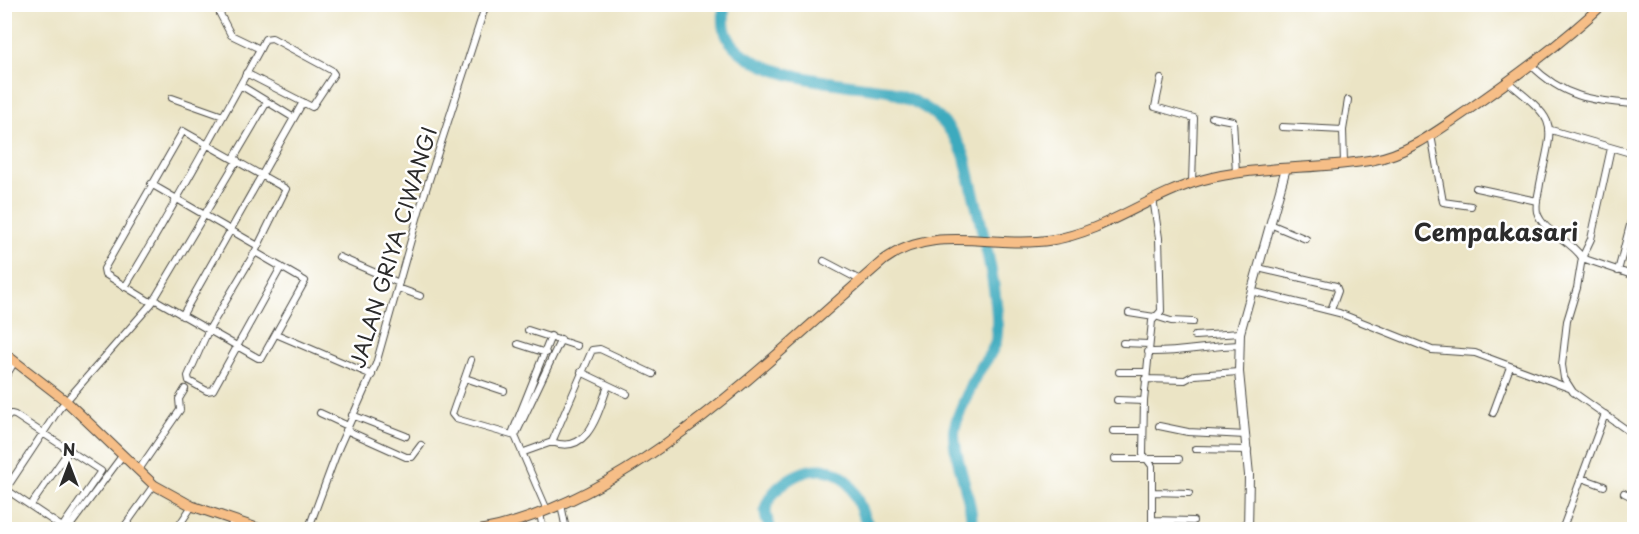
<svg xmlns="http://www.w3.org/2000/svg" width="1639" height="534" viewBox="0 0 1639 534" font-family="'Playpen Sans',sans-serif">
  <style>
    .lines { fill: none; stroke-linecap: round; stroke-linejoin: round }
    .river { stroke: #3eaabe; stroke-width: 12 }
    .minor-casing { stroke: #484742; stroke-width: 8 }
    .tertiary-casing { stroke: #484742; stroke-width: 10 }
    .primary-casing { stroke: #484742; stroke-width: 11 }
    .minor { stroke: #fff; stroke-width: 6 }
    .tertiary { stroke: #fff; stroke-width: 8 }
    .primary { stroke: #f6be87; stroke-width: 9 }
    .labels { text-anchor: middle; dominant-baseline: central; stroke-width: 5; stroke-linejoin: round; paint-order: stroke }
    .street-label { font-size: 21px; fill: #2b2b2b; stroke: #fff }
    .quarter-label { font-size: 24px; font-weight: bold; fill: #2b2b2b; stroke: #fff }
  </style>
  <rect width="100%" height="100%" fill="#fff"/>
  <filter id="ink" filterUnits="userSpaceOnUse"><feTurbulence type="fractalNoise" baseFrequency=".0167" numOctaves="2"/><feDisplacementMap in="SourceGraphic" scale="12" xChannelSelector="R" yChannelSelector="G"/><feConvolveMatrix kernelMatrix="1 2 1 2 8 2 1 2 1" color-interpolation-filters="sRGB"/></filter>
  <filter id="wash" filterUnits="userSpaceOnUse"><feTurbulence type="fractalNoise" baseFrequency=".008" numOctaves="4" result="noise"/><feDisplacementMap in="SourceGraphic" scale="24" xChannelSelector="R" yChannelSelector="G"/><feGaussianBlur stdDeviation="1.35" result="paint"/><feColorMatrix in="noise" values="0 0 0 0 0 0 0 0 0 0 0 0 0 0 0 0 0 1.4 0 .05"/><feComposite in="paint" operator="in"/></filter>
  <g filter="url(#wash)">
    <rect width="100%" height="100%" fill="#ebe4c5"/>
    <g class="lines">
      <path class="river" d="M724 4C724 17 722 30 730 41 759 80 842 83 888 90 926 105 948 117 965 157 974 201 1004 301 996 341 993 352 986 360 980 369 973 382 955 418 954 432 953 460 978 512 970 530
        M771 530C768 523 764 515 766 507 775 480 818 457 842 477 858 490 859 513 871 530"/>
    </g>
  </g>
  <g filter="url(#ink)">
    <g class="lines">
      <defs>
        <path id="minor" d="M220 14 231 35 260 49
          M1531 65C1563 97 1591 101 1634 104
          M1161 79 1155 107 1194 118 1192 183
          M1508 82C1560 124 1553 121 1540 184 1539 193 1535 203 1537 212 1543 233 1572 240 1582 258L1577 288 1567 321 1562 365 1564 378 1573 392 1634 435
          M240 85 294 118
          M172 98 223 116
          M1212 117 1233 121 1236 173
          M1282 127 1343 130
          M1551 130 1634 154
          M1431 135 1443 202 1471 206
          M1611 148 1591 239 1582 258 1632 275 1634 279
          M234 158 267 102
          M1344 163 1343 130 1348 100
          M151 184 258 246
          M1476 188 1537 201
          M1270 224 1306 239
          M339 257 399 283
          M824 261 860 280
          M1258 268 1336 286 1338 291 1331 310
          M1618 271 1634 210
          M125 287C173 209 216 129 260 49L265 39 272 38 331 70 334 74 312 107 246 73
          M398 288 420 296
          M1251 291 1339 313 1432 350 1475 353 1569 388
          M154 299 258 358H262L305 281 255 252
          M152 303 105 274 104 269 183 131 286 189 255 252 208 331 188 376 189 381 207 391 213 390 281 267
          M1129 313 1154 317
          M182 316 303 102
          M1155 316 1171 321 1193 322
          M528 330 577 346
          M276 334 372 375
          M1195 336 1240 333
          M1123 343 1149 344
          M518 344 546 353
          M1148 352C1179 353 1208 346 1239 345
          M471 360 452 414 456 419 515 436 547 510
          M581 372 627 394
          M1119 372H1145
          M465 378 504 391
          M4 379 14 363
          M1145 379 1185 380 1194 375 1239 372
          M1117 400 1144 401
          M320 413 348 426
          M1493 413 1510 367
          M352 415 406 436
          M4 420 11 414 15 415 101 471 60 530
          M1159 426 1188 432 1246 435
          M346 430 406 457H412L421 445
          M513 431 551 336
          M1113 431H1143
          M1629 432 1634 416
          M515 436 561 339
          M552 442C589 456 598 412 608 386
          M1195 449 1248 450
          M524 452 552 442 592 350 600 349 653 374
          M1115 459H1179
          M138 471 180 410 179 399 185 389
          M1582 478 1604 486
          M4 488 62 527
          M6 489 59 409 152 303 237 160
          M1152 492 1189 493
          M1624 493 1634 498
          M561 504 566 530
          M31 505 70 449
          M540 513 543 530
          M1152 520 1193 521
          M511 523 512 530
          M67 530 122 456
          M122 530 154 485
          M176 530 192 506
          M228 530 235 520
          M308 530 339 447 376 364 420 208 486 4
          M1152 530V466L1143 454 1144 401 1152 321 1161 311 1159 238 1153 198
          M1562 530 1605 414"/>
        <path id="tertiary" d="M1248 530 1249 475 1239 372 1240 333 1286 168"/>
        <path id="primary" d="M4 353 66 401 154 485 192 506 263 530
          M482 530C633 501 771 357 884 260 934 223 994 249 1051 240 1105 232 1149 195 1202 180 1257 165 1316 170 1372 160 1408 154 1439 130 1468 110 1515 77 1561 44 1603 4"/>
      </defs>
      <use href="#minor" class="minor-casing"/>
      <use href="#tertiary" class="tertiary-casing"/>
      <use href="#primary" class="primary-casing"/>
      <use href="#minor" class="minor"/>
      <use href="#tertiary" class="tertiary"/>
      <use href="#primary" class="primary"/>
    </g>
  </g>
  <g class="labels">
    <g class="street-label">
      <text transform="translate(392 247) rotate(-73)">JALAN GRIYA CIWANGI</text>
    </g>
    <g class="quarter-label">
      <text x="1496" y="231">Cempakasari</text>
    </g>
  </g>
  <rect width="1639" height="534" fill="none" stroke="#fff" stroke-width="24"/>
  <g transform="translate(69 465)" stroke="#ffffff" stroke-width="4.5" paint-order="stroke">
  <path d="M0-4.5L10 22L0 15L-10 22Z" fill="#2b2b2b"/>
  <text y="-9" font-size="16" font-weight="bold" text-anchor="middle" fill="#2b2b2b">N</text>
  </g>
</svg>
